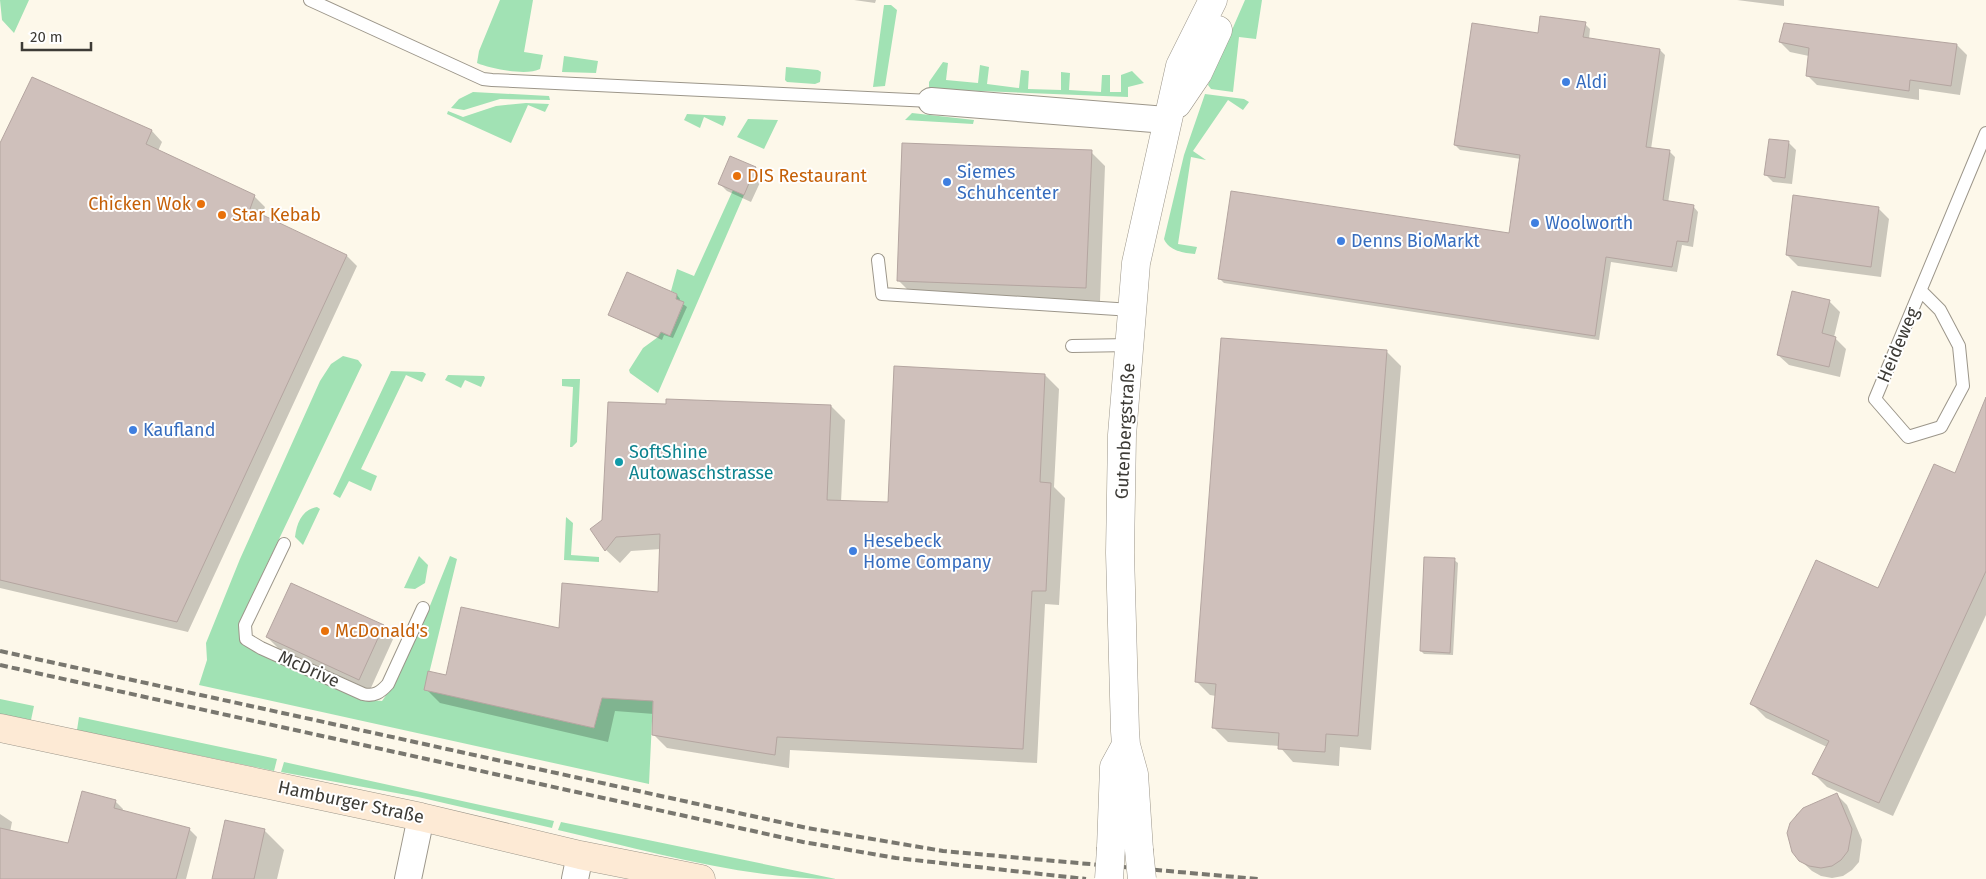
<svg xmlns="http://www.w3.org/2000/svg" width="1986" height="879" viewBox="0 0 1986 879" font-family="'Fira Sans',sans-serif">
  <style>
    .green { fill: #a1e2b4 }
    .shadow { fill: #0003 }
    .building { fill: #cfc0bb; stroke: #b4a5a0 }
    .lines { fill: none; stroke-linecap: round; stroke-linejoin: round }
    .service-casing { stroke: #9c968a; stroke-width: 14 }
    .minor-casing { stroke: #9c968a; stroke-width: 28 }
    .tertiary-casing { stroke: #9c968a; stroke-width: 29 }
    .secondary-casing { stroke: #9c968a; stroke-width: 29 }
    .service { stroke: #fff; stroke-width: 12 }
    .minor { stroke: #fff; stroke-width: 26 }
    .tertiary { stroke: #fff; stroke-width: 28 }
    .secondary { stroke: #fdead5; stroke-width: 28 }
    .rail { stroke: #79776f; stroke-width: 4; stroke-dasharray: 8 4; stroke-linecap: butt }
    .tertiary-bridge-casing { stroke: #9c968a; stroke-width: 29; stroke-linecap: butt }
    .tertiary-bridge { stroke: #fff; stroke-width: 28 }
    .shop-dot { fill: #3f7fe0; stroke: #fff; stroke-width: 2 }
    .food-dot { fill: #e8710a; stroke: #fff; stroke-width: 2 }
    .culture-dot { fill: #0f9aa8; stroke: #fff; stroke-width: 2 }
    .labels { text-anchor: middle; dominant-baseline: central; stroke-width: 4; stroke-linejoin: round; paint-order: stroke }
    .shop-label { font-size: 18px; fill: #366cbe; stroke: #fff; text-anchor: start }
    .food-label { font-size: 18px; fill: #c56008; stroke: #fff; text-anchor: start }
    .street-label { font-size: 18px; fill: #3d3b36; stroke: #fff }
    .culture-label { font-size: 18px; fill: #0d838f; stroke: #fff; text-anchor: start }
  </style>
  <rect width="100%" height="100%" fill="#fdf8ea"/>
  <path class="green" d="M0 0H29L14 33 2 20Z
    M500 0H533L524 52 543 55 540 69C527 76 491 69 477 63L479 51Z
    M1245 0H1262L1256 39 1239 37 1233 92 1211 89 1208 85Z
    M884 5H891L897 10 885 86 873 87Z
    M564 56 598 61 596 73 562 72Z
    M943 62 948 63 946 80 978 83 980 65 989 67 987 84 1019 88 1021 70 1029 71 1028 89 1061 90V72L1070 73 1069 90 1101 92 1102 75H1110V92H1121V75L1132 71 1144 83 1128 87V97L929 89V82Z
    M786 67 818 70 821 72 820 82 815 84 787 82 785 80Z
    M473 92 549 96 550 100 500 99 464 110 451 108 459 99Z
    M1205 94 1244 99 1249 102 1243 110 1228 100 1193 151 1206 160 1191 157 1178 244 1197 247 1195 254C1184 253 1169 251 1164 239L1184 155Z
    M526 103 549 104 545 112 528 105 511 143 447 114 448 111 463 117 496 106Z
    M912 113 974 120 973 124 905 120Z
    M687 114 725 116 726 118 723 126 704 117 700 128 684 120Z
    M748 119 778 120 764 149 737 137Z
    M733 190 744 195 658 393 630 373 629 370 643 348 658 337 661 332 670 336 684 303 676 299 677 294 671 291 677 269 694 276Z
    M343 356 358 360 362 365 240 621 244 645 359 699 382 701 394 684 425 618 450 556 457 559 425 690 594 728 602 698 653 700 649 784 199 685 207 660 206 643 240 559 320 381 331 364Z
    M391 371 423 372 426 374 422 382 406 375 361 469 377 476 371 491 349 481 340 498 333 494Z
    M448 375 484 376 485 378 481 387 465 380 461 388 445 380Z
    M562 379H580L577 442 572 447H570L573 387 562 386Z
    M317 507 320 509 303 545 295 537C297 522 302 510 317 507Z
    M566 517 573 523 571 555 599 557V562L564 560Z
    M419 556 428 565 425 583 415 589 404 588Z
    M0 699 34 706 31 720 0 714Z
    M79 717 277 759 274 771 77 730Z
    M284 762 554 821 552 828 418 797 281 772Z
    M561 822 836 879C743 879 649 851 558 830Z"/>
  <path class="shadow" d="M854 0H876L875 3Z
    M1737 0H1784V6Z
    M1585 24 1590 29 1589 39 1660 50 1665 55 1651 149 1669 151 1675 157 1668 203 1693 206 1698 212 1693 247 1682 245 1677 272 1611 262 1599 340 1224 283 1219 278 1510 235 1521 159 1460 150 1455 145 1539 35Z
    M1780 42 1957 45 1967 55 1960 95 1919 89V100L1817 85 1807 75 1809 56 1790 52Z
    M33 78 152 131 162 142 158 151 254 196 265 207 262 216 347 256 357 266 188 632 0 588V146Z
    M1789 143 1796 150 1792 184 1773 182 1766 175Z
    M1091 152 1105 166 1100 301 912 294 898 280Z
    M731 158 756 169 763 176 751 202 727 191 720 184Z
    M1878 208 1889 219 1881 277 1798 266 1787 255Z
    M677 295 680 299 679 301 687 307 673 338 664 335 662 340 609 315Z
    M1829 301 1840 312 1834 337 1846 349 1840 377 1789 365 1778 355Z
    M1387 352 1401 366 1371 750 1340 747 1339 766 1293 762 1279 746 1228 742 1214 728 1216 696 1210 695 1196 681Z
    M1045 375 1059 389 1054 487 1065 498 1059 605 1045 604 1037 763 790 750 789 768 667 748 653 734 654 714 615 711 608 742 440 703 426 689 447 676 560 629 659 594 661 549 631 551 620 563 606 550 592 529 831 406 845 420 841 502 889 504Z
    M1986 431V615L1893 816 1827 787 1813 773 1827 747 1766 718 1752 704 1878 589Z
    M1454 560 1458 563 1453 655 1424 654 1421 651Z
    M292 585 383 626 394 637 370 690 278 648 267 637Z
    M1837 795 1847 805 1862 840 1859 862 1852 870 1843 876 1832 878 1821 876 1812 871 1800 860 1789 833 1796 815 1803 809Z
    M115 801 123 809 122 812 189 829 197 837 186 879H9L0 876V814L12 822 10 832 69 844Z
    M264 830 284 850 277 879H213Z"/>
  <path class="building" d="M1540 16 1586 22 1583 37 1660 49 1646 147 1670 150 1663 200 1694 205 1688 242 1677 241 1672 267 1606 257 1595 336 1218 279 1231 191 1509 233 1520 155 1454 145 1472 23 1538 33Z
    M1784 23 1957 44 1951 86 1910 80 1909 91 1806 76 1809 48 1779 42Z
    M32 77 152 130 146 144 255 195 250 209 347 255 177 622 0 580V143Z
    M1769 139 1789 141 1785 178 1764 175Z
    M902 143 1092 150 1086 288 897 281Z
    M730 156 756 167 744 195 718 184Z
    M1793 195 1879 207 1871 267 1786 255Z
    M627 272 677 294 676 299 684 302 670 336 661 332 658 337 608 315Z
    M1792 291 1830 300 1822 333 1836 337 1829 367 1777 355Z
    M1221 338 1387 350 1358 736 1326 734 1325 752 1278 749 1279 733 1212 728 1216 684 1195 682Z
    M894 366 1045 374 1040 482 1051 483 1046 591H1032L1023 749 777 737 775 755 652 735 653 701 602 698 594 728 424 690 428 671 446 675 461 607 559 628 562 583 658 592 660 534 616 537 605 551 590 529 602 520 608 402 666 404V399L831 405 827 500 888 502Z
    M1986 397V571L1879 803 1812 774 1829 741 1750 704 1816 560 1878 588 1934 464 1955 473Z
    M1424 557 1455 558 1450 653 1420 651Z
    M291 583 384 625 359 680 266 637Z
    M82 791 116 800 114 808 190 828 176 879H0V828L68 843Z
    M1837 793 1852 829 1848 851 1841 860 1832 866 1821 868 1809 866 1799 861 1792 852 1787 833 1790 823 1803 808Z
    M225 820 265 829 254 879H212Z"/>
  <g class="lines">
    <defs>
      <path id="service" d="M310 0 483 79 492 80 931 101
        M878 260 882 294 1132 310
        M1921 291 1940 310 1959 346 1963 386 1941 427 1908 437 1875 399 1986 133
        M1072 346 1130 345
        M284 544 245 625 246 639 261 648 363 694C374 697 381 692 388 684L423 608"/>
      <path id="minor" d="M931 101 1166 120
        M408 879 421 817
        M575 879 580 855"/>
      <path id="tertiary" d="M1177 104 1198 73 1218 30
        M1111 848 1114 767 1126 745
        M1139 850 1134 774 1126 745 1125 731 1120 553 1122 435 1136 263 1180 66 1213 0"/>
      <path id="secondary" d="M0 728 421 817 580 855 701 879"/>
    </defs>
    <use href="#service" class="service-casing"/>
    <use href="#minor" class="minor-casing"/>
    <use href="#tertiary" class="tertiary-casing"/>
    <use href="#secondary" class="secondary-casing"/>
    <use href="#service" class="service"/>
    <use href="#minor" class="minor"/>
    <use href="#tertiary" class="tertiary"/>
    <use href="#secondary" class="secondary"/>
    <path class="rail" d="M0 651 807 828 943 851 1258 879
      M0 665 803 842 896 858 1086 879"/>
    <defs>
      <path id="tertiary-bridge" d="M1139 850 1142 879
        M1109 879 1111 848"/>
    </defs>
    <use href="#tertiary-bridge" class="tertiary-bridge-casing"/>
    <use href="#tertiary-bridge" class="tertiary-bridge"/>
  </g>
  <g class="shop-dot">
    <circle cx="1566" cy="82" r="5"/>
    <circle cx="947" cy="182" r="5"/>
    <circle cx="1535" cy="223" r="5"/>
    <circle cx="1341" cy="241" r="5"/>
    <circle cx="133" cy="430" r="5"/>
    <circle cx="853" cy="551" r="5"/>
  </g>
  <g class="food-dot">
    <circle cx="737" cy="176" r="5"/>
    <circle cx="201" cy="204" r="5"/>
    <circle cx="222" cy="215" r="5"/>
    <circle cx="325" cy="631" r="5"/>
  </g>
  <circle class="culture-dot" cx="619" cy="462" r="5"/>
  <g class="labels">
    <g class="shop-label">
      <text x="1576" y="82">Aldi</text>
      <text x="957" y="172">Siemes<tspan x="957" dy="21">Schuhcenter</tspan></text>
      <text x="1545" y="223">Woolworth</text>
      <text x="1351" y="241">Denns BioMarkt</text>
      <text x="143" y="430">Kaufland</text>
      <text x="863" y="541">Hesebeck<tspan x="863" dy="21">Home Company</tspan></text>
    </g>
    <g class="food-label">
      <text x="747" y="176">DIS Restaurant</text>
      <text x="191" y="204" text-anchor="end">Chicken Wok</text>
      <text x="232" y="215">Star Kebab</text>
      <text x="335" y="631">McDonald's</text>
    </g>
    <g class="street-label">
      <text transform="translate(1898 345) rotate(-67)">Heideweg</text>
      <text transform="translate(1125 431) rotate(-87)">Gutenbergstraße</text>
      <text transform="translate(309 669) rotate(24)">McDrive</text>
      <text transform="translate(351 802) rotate(12)">Hamburger Straße</text>
    </g>
    <g class="culture-label">
      <text x="629" y="452">SoftShine<tspan x="629" dy="21">Autowaschstrasse</tspan></text>
    </g>
  </g>
  <path d="M22 42v8h69v-8" fill="none" stroke="#3d3b36" stroke-width="2.5"/>
  <text x="30" y="42" font-size="15" fill="#3d3b36" stroke="#ffffff" stroke-width="4" paint-order="stroke">20 m</text>
</svg>
